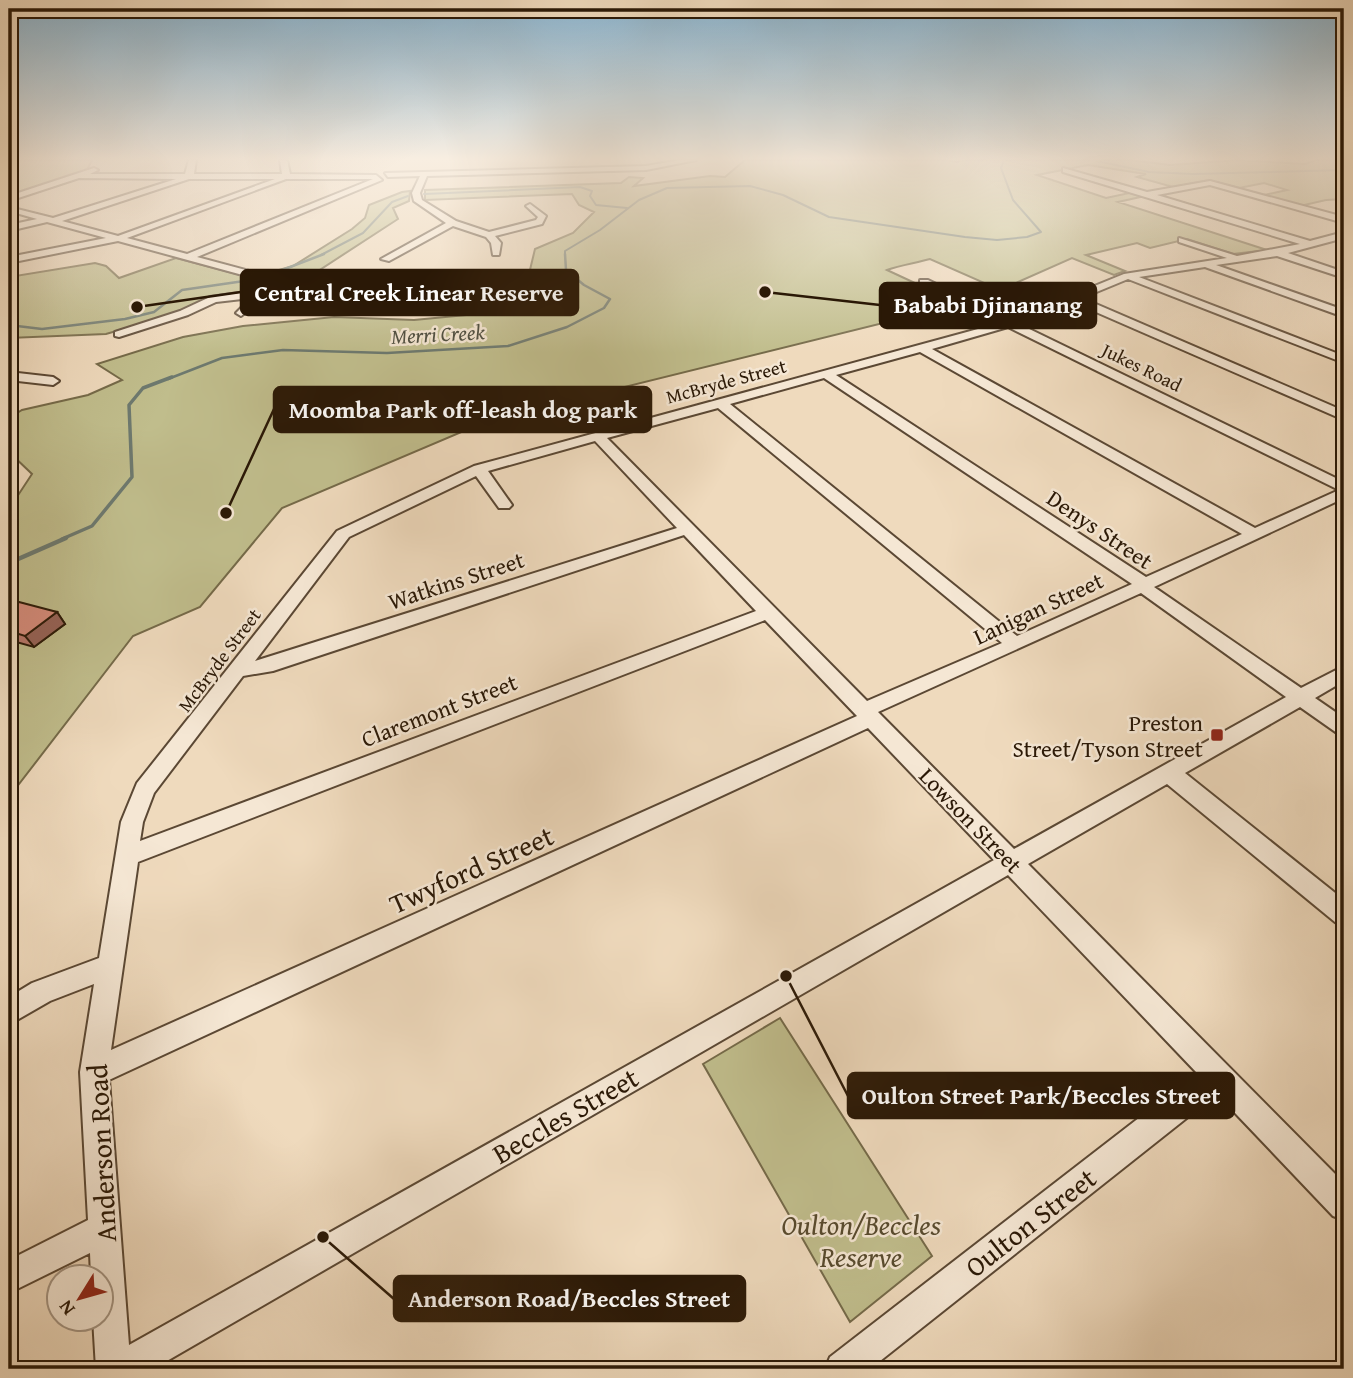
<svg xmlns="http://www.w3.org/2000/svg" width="1353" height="1378" viewBox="0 0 1353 1378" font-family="'Gentium Book Plus',serif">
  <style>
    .green { fill: #c0bd8c; stroke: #756a49; stroke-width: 2 }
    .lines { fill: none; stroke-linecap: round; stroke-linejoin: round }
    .stream-far3 { stroke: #6d796f; stroke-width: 2 }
    .stream-far2 { stroke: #6d796f; stroke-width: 2.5 }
    .stream-far1 { stroke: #6d796f; stroke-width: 3.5 }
    .stream { stroke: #6d796f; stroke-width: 4.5 }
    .minor-casing { stroke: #5b4834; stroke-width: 4 }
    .minor { fill: #f5e7d4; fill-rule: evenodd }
    .wall { fill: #b9786b; stroke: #2a1806; stroke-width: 2 }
    .shaded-wall { fill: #966257; stroke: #2a1806; stroke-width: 2 }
    .building { fill: #d78c7c; stroke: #2a1806; stroke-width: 2 }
    .poi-dot { fill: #8f2418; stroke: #f5e7d4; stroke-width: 2.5 }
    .labels { text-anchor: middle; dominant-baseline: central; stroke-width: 5; stroke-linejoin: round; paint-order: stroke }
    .far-street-label { font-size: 19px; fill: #2a1806; stroke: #f5e7d4 }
    .far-water-label { font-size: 21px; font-style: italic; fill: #515143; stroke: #f5e7d4 }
    .street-label { font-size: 23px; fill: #2a1806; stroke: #f5e7d4 }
    .poi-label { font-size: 23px; fill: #2a1806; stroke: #f5e7d4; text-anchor: end }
    .near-street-label { font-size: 28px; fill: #2a1806; stroke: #f5e7d4 }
    .near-park-label { font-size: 28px; font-style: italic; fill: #574a2e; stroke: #f5e7d4 }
    .leader { fill: none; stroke: #2a1806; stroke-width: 2.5 }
    .callout-dot { fill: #2a1806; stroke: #f5e7d4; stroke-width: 2.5 }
    .callout { fill: #2a1806; stroke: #2a1806; stroke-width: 2.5 }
    .callout-label { font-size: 24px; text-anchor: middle; font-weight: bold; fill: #fff }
  </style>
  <rect width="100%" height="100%" fill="#efdabd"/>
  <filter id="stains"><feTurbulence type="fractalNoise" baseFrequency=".00286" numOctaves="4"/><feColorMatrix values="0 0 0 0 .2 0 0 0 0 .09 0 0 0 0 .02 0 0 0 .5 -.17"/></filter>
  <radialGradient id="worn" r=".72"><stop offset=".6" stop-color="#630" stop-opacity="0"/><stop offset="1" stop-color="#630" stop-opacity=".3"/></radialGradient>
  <path class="green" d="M9 160H92L85 174 9 196Z
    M745 160H948L956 162 964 160H1130L1170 165 1238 160 1305 164 1316 160H1344V199L1326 200 1300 206 1264 195 1287 190 1264 183 1239 188 1209 180 1173 187 1137 177 1146 174 1088 165 1037 175 1106 198 1134 192 1145 196 1118 202 1267 250 1233 254 1187 239 1150 248 1137 243 1086 255 1125 271 1114 275 1072 258 1000 290 930 259C916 263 900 265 887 270L960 304 560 403 551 394 282 508 200 607 133 636 16 788 9 806V509L32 474 9 452V418L22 410 88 395 122 380 97 364 183 337 243 326 334 317 414 320 508 311 522 303 535 249 573 233 594 212 579 205 572 194 425 200V190L621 183 629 177 643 178 634 186 710 176 725 177Z
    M410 191 409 201 393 208 398 219 318 271 266 283 261 275 293 266 352 229 365 218 369 205 402 192Z
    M176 258 248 277 253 286 247 293 106 334 9 338V277L95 263 106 266 119 278Z
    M780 1018 932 1256 850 1322 703 1064Z"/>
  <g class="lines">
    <path class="stream-far3" d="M1092 160 1149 172 1193 174 1344 170
      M424 194 580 187 592 191 590 196 596 205 627 208
      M321 255 363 233 392 202 408 196
      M565 255V251L600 230 639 200 667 188 750 186 783 195 829 217 965 237 997 240 1027 237 1041 232 1013 200 1001 168 1004 160"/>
    <path class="stream-far2" d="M264 277 324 254
      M9 325 42 329 125 319 154 312 182 290 251 280
      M168 379 222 358 283 350 387 353 508 346 567 327 604 308 610 299 584 285 566 270 565 254"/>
    <path class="stream-far1" d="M62 539 92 526 132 477 129 405 143 388 172 377"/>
    <path class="stream" d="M9 563 66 538"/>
    <defs>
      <path id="minor" d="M189 160H196L194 174H282L280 160H287L290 174 376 175 382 180 197 257 257 273 265 286 261 296 349 291 459 290 463 288 468 276 483 274 488 277 475 281 472 292 460 296 349 297 258 303 241 316 236 313 251 298 216 302 188 315 119 337 115 336V332L180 311 210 297 253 291 255 286 250 277 118 241 9 263V257L106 238 47 222 9 231V225L37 219 9 211V207L53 218 176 179 79 178 9 201V196L94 168 98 170 90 174H185ZM189 179H275L118 236 62 221ZM286 179H373L187 254 127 238Z
        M680 160H696L646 170 427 176 420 193 422 200 456 221 489 232 536 220 538 217 526 206 530 204 546 216 542 224 495 236 501 243 499 255H493L491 243 486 237 453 226 389 261 381 259 446 223 414 201 412 193 420 176 388 177 385 173 646 166Z
        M1063 168 1147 192 1210 181 1344 217V223L1210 185 1157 195 1310 241 1344 232V238L1288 253 1344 272V278L1277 256 1216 265 1344 310V317L1205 267 1139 277 1344 356V363L1128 279 1082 298 1344 411V420L1073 302 1019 324 1344 482V498L1154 587 1301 688 1344 666V681L1315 698 1344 718V736L1337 733 1300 707 1185 773 1344 900V925L1335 922 1167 784 1028 864 1344 1183V1220L1333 1216 1217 1094 870 1369H825L830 1357 1197 1073 1008 875 153 1369H96L93 1318H102V1276H91L90 1253 9 1293V1260L88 1220 80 1072 94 984 50 1001 10 1024 9 997 32 983 99 958 121 822 137 783 337 531 474 466 1000 323 920 284V280H928L1011 320 1124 274 1227 258 1179 242V238L1237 256 1300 244 1063 172ZM1008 327 1339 490 1255 528 932 349ZM920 352 1242 534 1146 577 836 375ZM824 378 1132 584 1017 636 730 404ZM718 408 1002 643 867 701 607 438ZM595 441 677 528 255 661 349 537 476 476 499 508H509L512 505 488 471ZM684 535 756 611 140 841 143 822 154 793 243 676 273 671ZM1141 593 1286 697 1014 849 878 712ZM765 620 857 716 111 1050 138 862ZM868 728 994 860 129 1345 109 1080Z
        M9 372 53 377 59 381 53 385 9 380Z"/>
    </defs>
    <use href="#minor" class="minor-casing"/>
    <use href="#minor" class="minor"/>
  </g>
  <path class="wall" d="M9 609 57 612 65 624 34 647 9 640Z"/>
  <path class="shaded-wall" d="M57 612 65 624 34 647 25 636Z"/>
  <path class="building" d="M19 602 57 612 25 636 9 631V609Z"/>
  <linearGradient id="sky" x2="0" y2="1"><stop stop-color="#89b6d4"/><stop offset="0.45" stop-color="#f8eee1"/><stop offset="1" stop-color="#f8eee1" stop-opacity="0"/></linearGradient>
  <rect width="1353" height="353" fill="url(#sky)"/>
  <rect class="poi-dot" x="1210" y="728" width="14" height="14" rx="3.5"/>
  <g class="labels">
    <g class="far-street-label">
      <text transform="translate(1142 367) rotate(26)">Jukes Road</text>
      <text transform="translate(726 381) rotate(-15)">McBryde Street</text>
      <text transform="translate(219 660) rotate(-53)">McBryde Street</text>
    </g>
    <g class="far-water-label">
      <text transform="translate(438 334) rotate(-3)">Merri Creek</text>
    </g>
    <g class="street-label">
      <text transform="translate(1100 529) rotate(34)">Denys Street</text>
      <text transform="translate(456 580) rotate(-18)">Watkins Street</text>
      <text transform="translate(1038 608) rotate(-25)">Lanigan Street</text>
      <text transform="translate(439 710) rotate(-21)">Claremont Street</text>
      <text transform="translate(971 820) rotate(46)">Lowson Street</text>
    </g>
    <g class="poi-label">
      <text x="1203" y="722">Preston<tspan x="1203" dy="26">Street/Tyson Street</tspan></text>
    </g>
    <g class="near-street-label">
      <text transform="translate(471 869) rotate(-24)">Twyford Street</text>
      <text transform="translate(565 1115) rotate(-30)">Beccles Street</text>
      <text transform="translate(101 1153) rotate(-93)">Anderson Road</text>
      <text transform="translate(1030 1222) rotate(-38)">Oulton Street</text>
    </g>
    <g class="near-park-label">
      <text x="861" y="1224">Oulton/Beccles<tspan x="861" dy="32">Reserve</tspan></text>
    </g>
  </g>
  <path class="leader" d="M137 307L241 292M765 292L880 305M226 513L274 409M786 976L848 1096M323 1237L394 1299"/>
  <g class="callout-dot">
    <circle cx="137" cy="307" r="7"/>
    <circle cx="765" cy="292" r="7"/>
    <circle cx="226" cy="513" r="7"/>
    <circle cx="786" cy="976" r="7"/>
    <circle cx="323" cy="1237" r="7"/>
  </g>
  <g class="callout">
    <rect x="241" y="270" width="337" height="45" rx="7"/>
    <rect x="880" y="283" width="216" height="45" rx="7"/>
    <rect x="274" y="387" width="377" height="45" rx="7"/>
    <rect x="848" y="1073" width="386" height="45" rx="7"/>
    <rect x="394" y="1276" width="351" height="45" rx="7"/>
  </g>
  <g class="callout-label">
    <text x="409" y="301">Central Creek Linear Reserve</text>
    <text x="988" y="313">Bababi Djinanang</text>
    <text x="463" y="418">Moomba Park off-leash dog park</text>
    <text x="1041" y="1104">Oulton Street Park/Beccles Street</text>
    <text x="569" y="1307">Anderson Road/Beccles Street</text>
  </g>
  <rect width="1353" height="1378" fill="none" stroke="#efdabd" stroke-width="35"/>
  <rect x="10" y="10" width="1332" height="1357" fill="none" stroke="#2a1806" stroke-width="3.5"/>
  <rect x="18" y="18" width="1318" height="1343" fill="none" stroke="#2a1806" stroke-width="2"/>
  <g transform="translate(80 1298) rotate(233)"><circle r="33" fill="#f5e7d4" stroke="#a49482" stroke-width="2"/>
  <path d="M0-5L12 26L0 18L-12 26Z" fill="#8f2418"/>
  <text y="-10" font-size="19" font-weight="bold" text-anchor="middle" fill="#2a1806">N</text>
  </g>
  <rect width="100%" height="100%" filter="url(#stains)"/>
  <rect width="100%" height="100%" fill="url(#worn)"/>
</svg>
